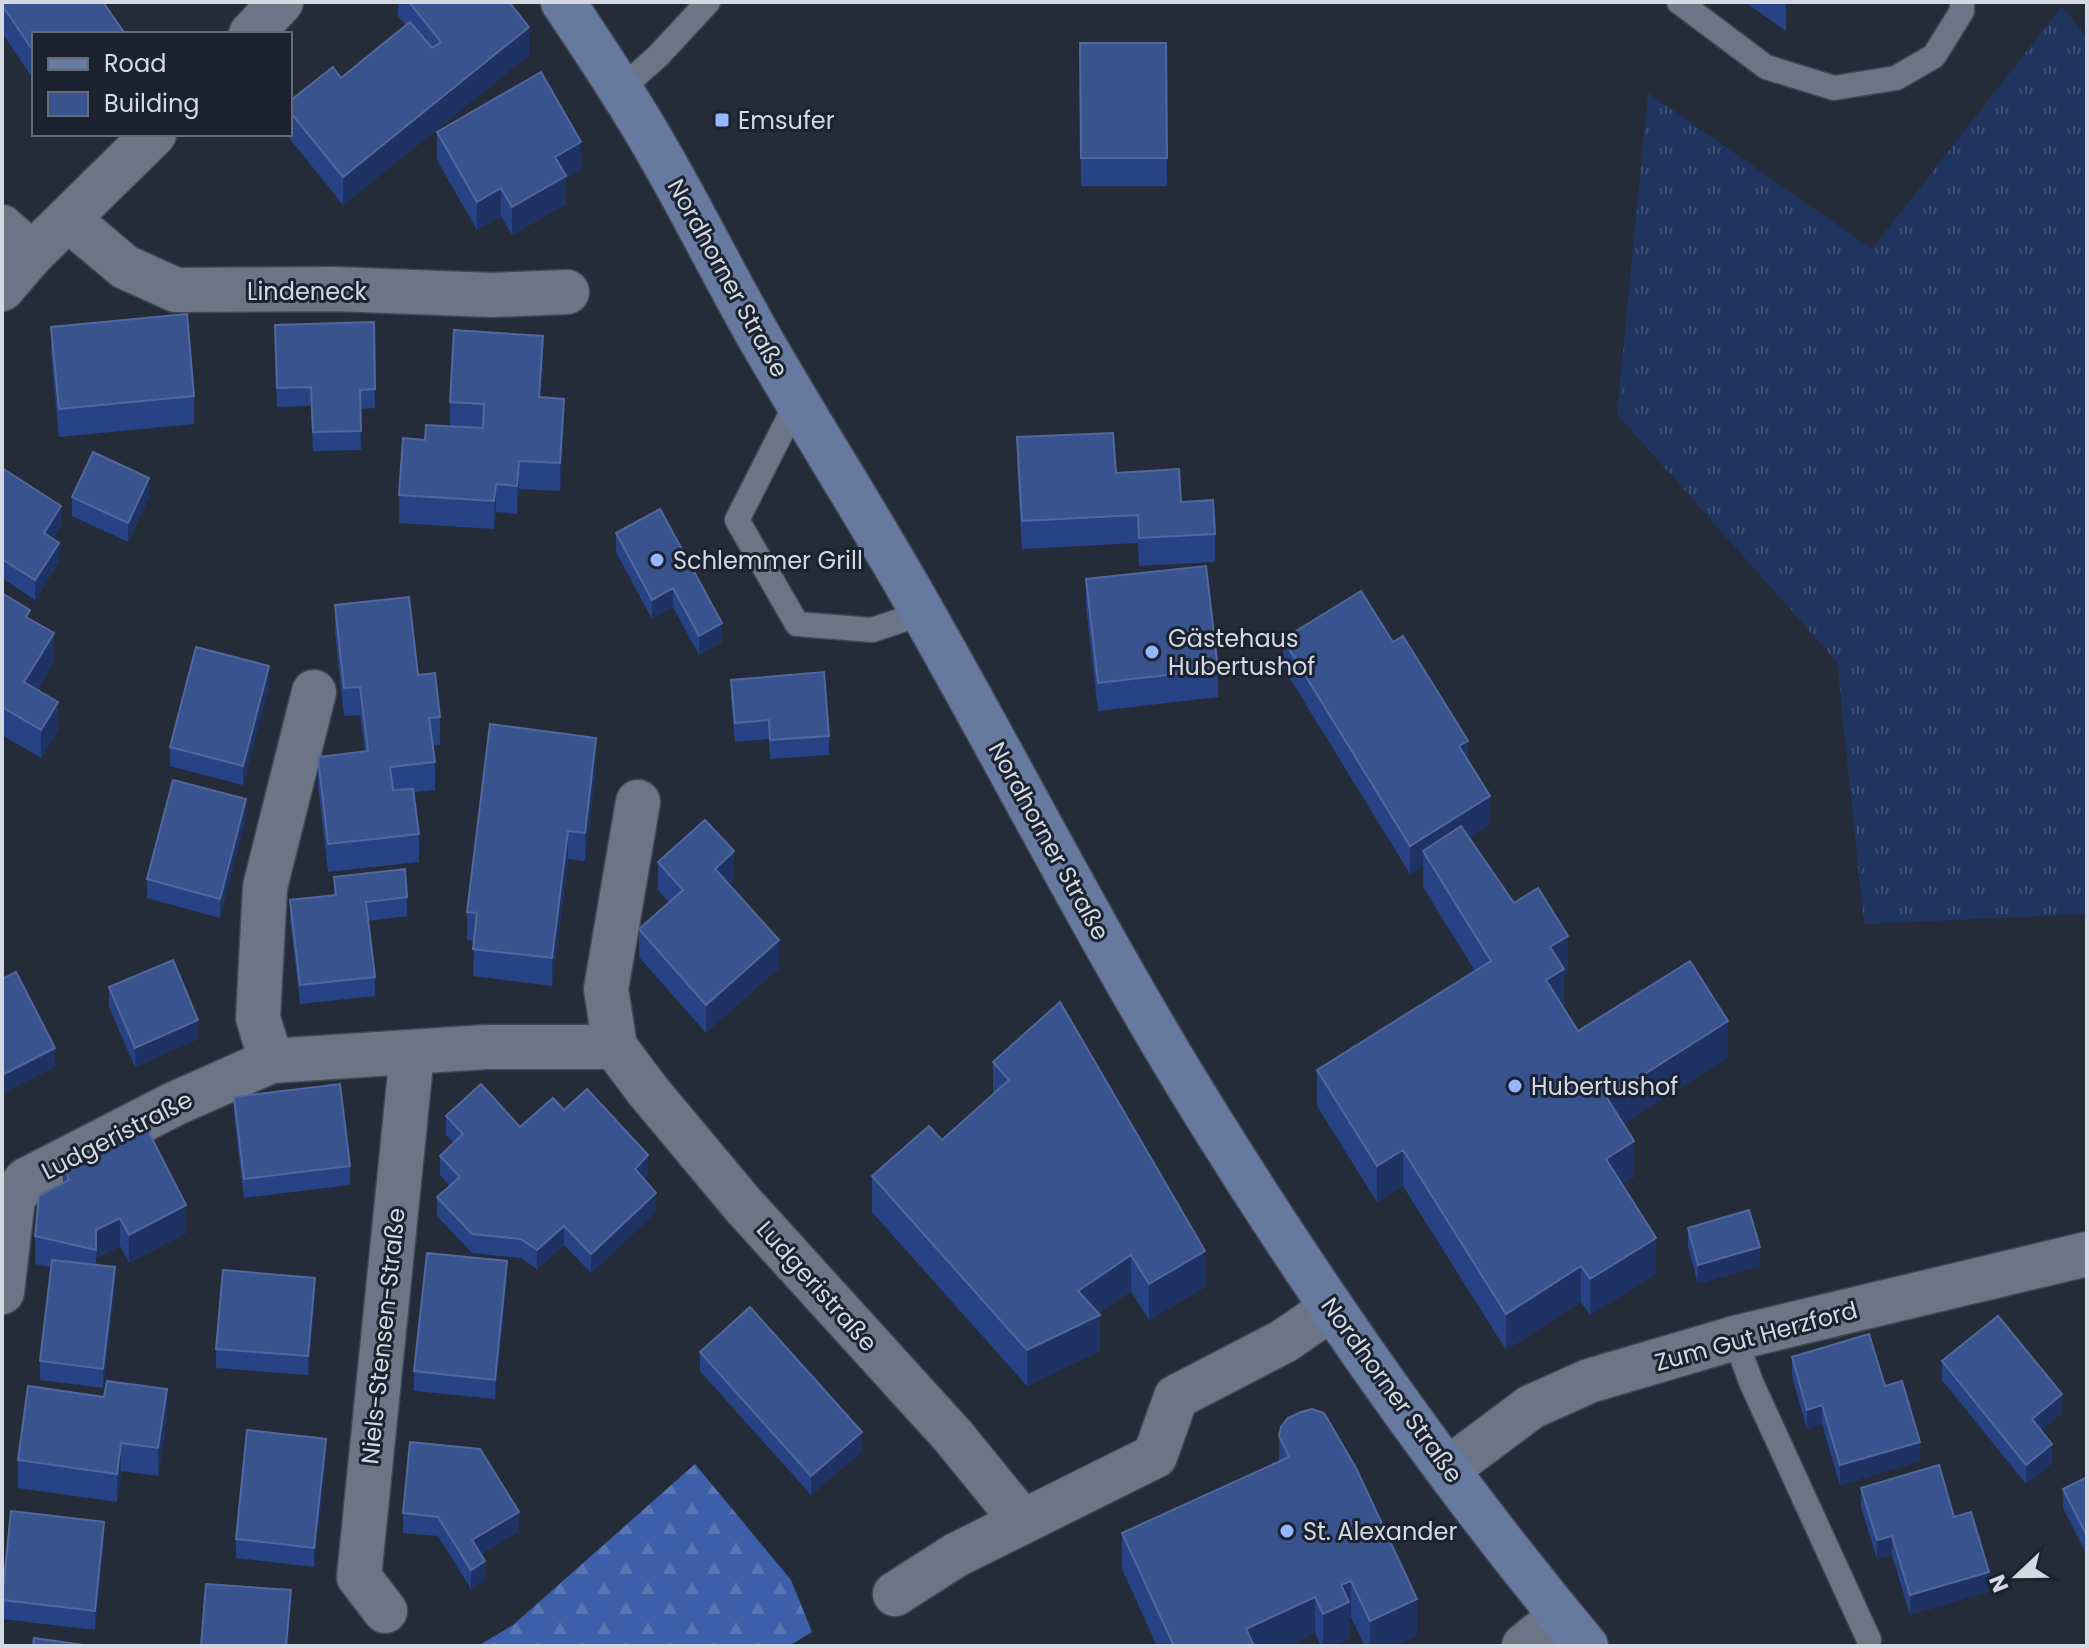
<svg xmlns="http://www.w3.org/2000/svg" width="2089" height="1648" viewBox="0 0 2089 1648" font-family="Poppins,sans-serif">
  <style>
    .grass { fill: url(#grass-tufts) }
    .forest { fill: url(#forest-firs) }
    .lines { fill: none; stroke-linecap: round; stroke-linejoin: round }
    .service-casing { stroke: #404753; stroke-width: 27 }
    .minor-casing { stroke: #404753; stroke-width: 47 }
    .tertiary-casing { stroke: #404753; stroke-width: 47 }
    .secondary-casing { stroke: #404753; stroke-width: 47 }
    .service { stroke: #6c7586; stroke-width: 24 }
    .minor { stroke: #6c7586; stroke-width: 44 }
    .tertiary { stroke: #6c7586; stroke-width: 44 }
    .secondary { stroke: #66799f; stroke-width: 44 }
    .wall { fill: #274385 }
    .shaded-wall { fill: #1e3363 }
    .building { fill: #39538f; stroke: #52689c; stroke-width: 2 }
    .poi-dot { fill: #94b7fd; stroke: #1b2230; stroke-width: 3 }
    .labels { text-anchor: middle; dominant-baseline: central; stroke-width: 6; stroke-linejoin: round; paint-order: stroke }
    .poi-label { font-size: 24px; fill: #d3d8e2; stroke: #1b2230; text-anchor: start }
    .street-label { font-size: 24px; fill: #d3d8e2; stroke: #1b2230 }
  </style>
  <defs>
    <pattern id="grass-tufts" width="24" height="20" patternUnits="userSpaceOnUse" patternTransform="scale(2)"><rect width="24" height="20" fill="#203460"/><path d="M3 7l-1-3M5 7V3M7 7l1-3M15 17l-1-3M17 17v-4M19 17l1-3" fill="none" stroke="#405176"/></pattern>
    <pattern id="forest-firs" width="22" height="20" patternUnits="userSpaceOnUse" patternTransform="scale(2)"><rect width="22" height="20" fill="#3e60aa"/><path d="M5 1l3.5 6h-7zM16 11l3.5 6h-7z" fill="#5976b5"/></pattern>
  </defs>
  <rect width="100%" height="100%" fill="#242c3a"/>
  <path class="grass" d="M2062 6 2087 38V914L1864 924 1837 662 1617 414 1648 93 1872 249Z"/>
  <path class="forest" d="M695 1464 791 1580 812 1632 789 1646H478L513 1625Z"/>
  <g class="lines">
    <defs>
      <path id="service" d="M1679 2 1766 67 1834 88 1896 78 1934 56 1962 11V2
        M621 89 658 56 708 2
        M797 402 737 520 797 624 872 630 923 613
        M1735 1338 1751 1382 1869 1640"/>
      <path id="minor" d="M69 220 125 267 176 290 335 289 492 295 567 292
        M2 227 32 254
        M615 1047 606 989 638 802
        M271 1061 258 1018 265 887 314 692
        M2 1292 13 1198 26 1180 174 1104 271 1061 486 1047H615L648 1091 744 1206 953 1436 1023 1522
        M1448 1469 1531 1407 1589 1381 1735 1338 2087 1254
        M895 1594 956 1555 1155 1456 1176 1397 1284 1341 1332 1308
        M385 1611 359 1577 412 1053
        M1524 1646 1561 1616"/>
      <path id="tertiary" d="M251 34 281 2
        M2 289 32 254 154 134"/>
      <path id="secondary" d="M563 2C596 51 628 99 657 150 695 215 727 282 765 347 817 437 873 524 924 615 1020 784 1108 958 1212 1124 1325 1305 1449 1482 1586 1646"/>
    </defs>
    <use href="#service" class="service-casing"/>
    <use href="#minor" class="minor-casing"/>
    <use href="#tertiary" class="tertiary-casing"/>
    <use href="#secondary" class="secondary-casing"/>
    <use href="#service" class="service"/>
    <use href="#minor" class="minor"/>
    <use href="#tertiary" class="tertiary"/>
    <use href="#secondary" class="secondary"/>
  </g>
  <path class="wall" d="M2 2 34 34V80L2 33Z
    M398 2H509L529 55 343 205 286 134H290V101L341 78 406 25 398 16Z
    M1745 2H1786V31Z
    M1080 43H1166L1167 186H1081Z
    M437 132 581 169 566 179V204L512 235 501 216 477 230 437 160Z
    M374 322 375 408 360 409 361 450 313 451 311 406 277 407 275 325Z
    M51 327 194 396V424L59 437 51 354Z
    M543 364 541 397 564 427 560 491 519 489 517 514 496 512 494 529 399 523V495L425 440 450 426V402Z
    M1017 437 1116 473 1181 502 1215 534V562L1139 566 1138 543 1022 549 1017 465Z
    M2 468 61 525 53 539 59 562 35 600 2 578Z
    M72 497H149L128 542 72 516Z
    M660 509 722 642 699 655 673 607 652 619 616 552V533Z
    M1086 579 1218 669V697L1098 711 1086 607Z
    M2 593 30 619 54 661 37 690 58 730 41 758 2 735Z
    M335 605 418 675 440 717V745L433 746 435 762V790L414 792 419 834V862L328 872 318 785V757L365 751 360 715 344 716 335 633Z
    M1283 639 1468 760 1490 824 1469 837 1514 903 1568 972 1564 975V1005L1562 1006 1578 1031 1728 1057 1623 1124 1634 1177 1622 1184 1656 1274 1590 1315 1581 1302 1506 1350 1403 1186 1377 1202 1317 1106V1070L1475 971 1423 887V866L1410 874 1283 667Z
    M731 680 829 736V755L770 759 769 739 735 742 731 699Z
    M269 686 243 785 170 766V747Z
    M596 765 585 861 568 859 552 986 473 976 474 941 467 940V912Z
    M246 818 220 918 147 898V879Z
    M658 862 734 879 729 884 779 968 706 1033 639 957V929L669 902 658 890Z
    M334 877 407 897V916L368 921 375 977V996L300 1004 290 919V900L334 896Z
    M109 987 198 1039 135 1067 109 1007Z
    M993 1062 1205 1287 1149 1320 1131 1291 1098 1313 1100 1351 1027 1386 872 1212V1176L942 1140 993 1094Z
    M234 1097 350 1166V1185L244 1198 234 1116Z
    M564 1110 648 1175 644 1179 656 1212 591 1273 564 1245 537 1269 521 1258 472 1253 437 1216V1197L450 1186 440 1175V1156L454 1143 446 1135V1116L520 1127Z
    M63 1167 186 1233 129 1263 120 1246 96 1258V1265L115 1286 103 1388 40 1380V1361L51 1267 35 1264V1236L63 1183Z
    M1688 1228 1760 1266 1698 1284 1688 1247Z
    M507 1280 495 1399 414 1391V1371Z
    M315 1297 308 1375 216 1368V1349Z
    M700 1352 862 1451 811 1495 700 1371Z
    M1792 1357 1885 1386 1920 1461 1840 1485 1822 1424 1807 1429 1792 1377Z
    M1942 1361 2062 1413 2041 1430 2052 1463 2026 1484 1942 1380Z
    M167 1417 158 1476 121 1471 117 1502 18 1488V1460Z
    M1279 1436 1417 1635 1393 1646H1365L1351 1617 1349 1618V1638L1331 1646H1321L1315 1633 1287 1646H1157L1122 1569V1533L1279 1461Z
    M410 1442 519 1531 481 1554 485 1580 471 1589 438 1536 403 1533V1513Z
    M326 1458 314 1567 236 1558V1539Z
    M2087 1477V1553H2086L2063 1508V1489Z
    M1861 1488 1954 1517 1989 1591 1910 1615 1892 1555 1877 1559 1861 1507Z
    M104 1541 95 1630 2 1619V1598Z"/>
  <path class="shaded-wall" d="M529 27V55L343 205V177Z
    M581 142V169L566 179V204L512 235V207L555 157Z
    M501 188V216L477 230V202Z
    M543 336V364L539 425V397Z
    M564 399V427L560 491V463Z
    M519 461V489L517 514V486Z
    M149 478V497L128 542V523Z
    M496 484V512L494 529V501Z
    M61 506V525L44 552V533Z
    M59 543V562L35 600V580Z
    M673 588V607L652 619V600Z
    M722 623V642L699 655V636Z
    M54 633V661L24 710V682Z
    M269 666V686L243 785V766Z
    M58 702V730L41 758V730Z
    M596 738V765L585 861V833Z
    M1468 741V768L1459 746Z
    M1490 796V824L1430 862 1423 851V866L1410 874V846Z
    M246 799V818L220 918V899Z
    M568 831V859L552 986V958Z
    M734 851V879L715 897V869Z
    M1568 936V972L1564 975V1005L1546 1016V980L1550 947Z
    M779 940V968L706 1033V1005Z
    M198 1020V1039L135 1067V1048Z
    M1728 1021V1057L1607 1134V1098Z
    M55 1048V1067L2 1094V1075Z
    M1634 1141V1177L1606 1195V1159Z
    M1403 1150V1186L1377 1202V1166Z
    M648 1155V1175L635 1188V1169Z
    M656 1193V1212L591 1273V1254Z
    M186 1205V1233L129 1263V1235Z
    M120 1218V1246L96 1258V1277V1230Z
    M564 1226V1245L537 1269V1250Z
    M1656 1238V1274L1590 1315V1279Z
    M1760 1247V1266L1698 1284V1265Z
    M1205 1251V1287L1149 1320V1284Z
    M1131 1255V1291L1082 1323 1100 1315V1351L1027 1386V1350L1078 1291Z
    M507 1261V1280L495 1399V1380Z
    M1581 1266V1302L1506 1350V1314Z
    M115 1267V1286L103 1388V1369Z
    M315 1278V1297L308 1375V1356Z
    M167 1389V1417L158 1476V1448Z
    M2062 1394V1413L2032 1438V1419Z
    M1822 1405V1424L1807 1429V1410Z
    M862 1432V1451L811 1495V1476Z
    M326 1439V1458L314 1567V1548Z
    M1920 1442V1461L1840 1485V1465Z
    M121 1443V1471L117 1502V1474Z
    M2052 1444V1463L2026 1484V1465Z
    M519 1512V1531L472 1559V1540Z
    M104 1522V1541L95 1630V1611Z
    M2086 1534H2087V1553H2086Z
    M1892 1536V1555L1877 1559V1540Z
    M485 1561V1580L471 1589V1570Z
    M1989 1572V1591L1910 1615V1595Z
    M1351 1581V1617L1349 1618V1638L1331 1646H1323V1614L1341 1585Z
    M291 1590 288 1646H286Z
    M1315 1597V1633L1287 1646H1246V1629Z
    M1417 1599V1635L1393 1646H1370V1621Z"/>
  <path class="building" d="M2 2H103L125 34H34V52L2 5Z
    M409 2H509L529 27 343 177 290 112V101L333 67 341 78 410 22 432 48 441 42Z
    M1080 43H1166L1167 158H1081Z
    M541 72 581 142 555 157 566 176 512 207 501 188 477 202 437 132Z
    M187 314 194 396 59 409 51 327Z
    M374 322 375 389 360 390 361 431 313 432 311 387 277 388 275 325Z
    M454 330 543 336 539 397 564 399 560 463 519 461 517 486 496 484 494 501 399 495 403 438 425 440 426 425 483 428 484 404 450 402Z
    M1113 433 1116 473 1179 469 1181 502 1213 500 1215 534 1139 538 1138 515 1022 521 1017 437Z
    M93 452 149 478 128 523 72 497Z
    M2 468 61 506 44 533 59 543 35 580 2 559Z
    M660 509 722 623 699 636 673 588 652 600 616 533Z
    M1206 566 1218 669 1098 683 1086 579Z
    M1361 591 1393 642 1403 636 1468 741 1459 746 1490 796 1410 846 1283 639Z
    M2 593 30 610 26 617 54 633 24 682 58 702 41 730 2 707Z
    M409 597 418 675 435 673 440 717 429 718 435 762 390 767 393 790 413 789 419 834 328 844 318 757 368 751 360 687 344 688 335 605Z
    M196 647 269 666 243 766 170 747Z
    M824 672 829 736 770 740 769 720 735 723 731 680Z
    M490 724 596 738 585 833 568 831 552 958 473 949 477 913 467 912Z
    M173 780 246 799 220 899 147 879Z
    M705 820 734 851 715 869 779 940 706 1005 639 929 683 890 658 862Z
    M1461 826 1514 903 1538 888 1568 936 1550 947 1564 969 1546 980 1578 1031 1690 961 1728 1021 1607 1098 1634 1141 1606 1159 1656 1238 1590 1279 1581 1266 1506 1314 1403 1150 1377 1166 1317 1070 1491 961 1423 851Z
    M405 869 407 897 366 902 375 977 300 985 290 900 336 895 334 877Z
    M173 960 198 1020 135 1048 109 987Z
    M16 972 55 1048 2 1075V979Z
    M1060 1002 1205 1251 1149 1284 1131 1255 1078 1291 1100 1315 1027 1350 872 1176 929 1126 942 1140 1009 1080 993 1062Z
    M340 1084 350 1166 244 1179 234 1097Z
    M481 1084 520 1127 553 1098 564 1110 587 1089 648 1155 635 1169 656 1193 591 1254 564 1226 537 1250 521 1239 472 1234 437 1197 460 1177 440 1156 463 1134 446 1116Z
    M145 1125 186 1205 129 1235 120 1218 96 1230V1250L35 1236 39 1196 69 1180 63 1167Z
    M1749 1210 1760 1247 1698 1265 1688 1228Z
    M427 1253 507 1261 495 1380 414 1371Z
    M52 1260 115 1267 103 1369 40 1361Z
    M223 1270 315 1278 308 1356 216 1349Z
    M750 1307 862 1432 811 1476 700 1352Z
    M1998 1316 2062 1394 2032 1419 2052 1444 2026 1465 1942 1361Z
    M1869 1334 1885 1386 1902 1381 1920 1442 1840 1465 1822 1405 1807 1410 1792 1357Z
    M107 1381 167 1389 158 1448 121 1443 117 1474 18 1460 28 1386 104 1397Z
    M1312 1409 1324 1413 1356 1468 1417 1599 1370 1621 1351 1581 1341 1585 1349 1602 1323 1614 1315 1597 1246 1629 1254 1646H1174L1122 1533 1289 1457 1279 1436 1281 1427 1288 1418 1301 1412Z
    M247 1430 326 1439 314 1548 236 1539Z
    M410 1442 480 1449 519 1512 472 1540 485 1561 471 1570 438 1517 403 1513Z
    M1939 1465 1954 1517 1971 1512 1989 1572 1910 1595 1892 1536 1877 1540 1861 1488Z
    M2087 1477V1534H2086L2063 1489Z
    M11 1511 104 1522 95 1611 2 1600Z
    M206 1584 291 1590 286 1646H201Z
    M34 1638 91 1646H33Z"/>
  <g class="poi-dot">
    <rect x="714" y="112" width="16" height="16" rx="4"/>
    <circle cx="657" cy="560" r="8"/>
    <circle cx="1152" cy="652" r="8"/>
    <circle cx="1515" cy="1086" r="8"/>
    <circle cx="1287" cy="1531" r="8"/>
  </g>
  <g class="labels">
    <g class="poi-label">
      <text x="738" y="120">Emsufer</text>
      <text x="673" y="560">Schlemmer Grill</text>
      <text x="1168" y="638">Gästehaus<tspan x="1168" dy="28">Hubertushof</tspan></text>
      <text x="1531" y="1086">Hubertushof</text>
      <text x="1303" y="1531">St. Alexander</text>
    </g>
    <g class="street-label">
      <text transform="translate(728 278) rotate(61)">Nordhorner Straße</text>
      <text x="307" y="291">Lindeneck</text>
      <text transform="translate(1049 841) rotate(61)">Nordhorner Straße</text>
      <text transform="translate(117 1135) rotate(-27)">Ludgeristraße</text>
      <text transform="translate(817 1286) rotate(48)">Ludgeristraße</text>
      <text transform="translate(383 1336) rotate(-84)">Niels-Stensen-Straße</text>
      <text transform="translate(1756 1336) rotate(-15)">Zum Gut Herzford</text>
      <text transform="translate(1392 1390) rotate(54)">Nordhorner Straße</text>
    </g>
  </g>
  <rect width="2089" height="1648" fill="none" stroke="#d3d8e2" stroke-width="8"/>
  <rect x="32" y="32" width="260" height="104" fill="#1b2230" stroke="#656b77" stroke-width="2"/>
  <rect x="48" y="58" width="40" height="12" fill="#66799f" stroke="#656b77" stroke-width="2"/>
  <text x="104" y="72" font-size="24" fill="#d3d8e2">Road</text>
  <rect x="48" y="92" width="40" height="24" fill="#39538f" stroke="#656b77" stroke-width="2"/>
  <text x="104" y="112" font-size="24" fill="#d3d8e2">Building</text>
  <g transform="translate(2017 1576) rotate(248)" stroke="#1b2230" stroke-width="6" paint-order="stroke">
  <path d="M0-6L14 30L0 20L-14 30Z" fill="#d3d8e2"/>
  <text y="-12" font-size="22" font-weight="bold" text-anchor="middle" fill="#d3d8e2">N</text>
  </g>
</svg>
